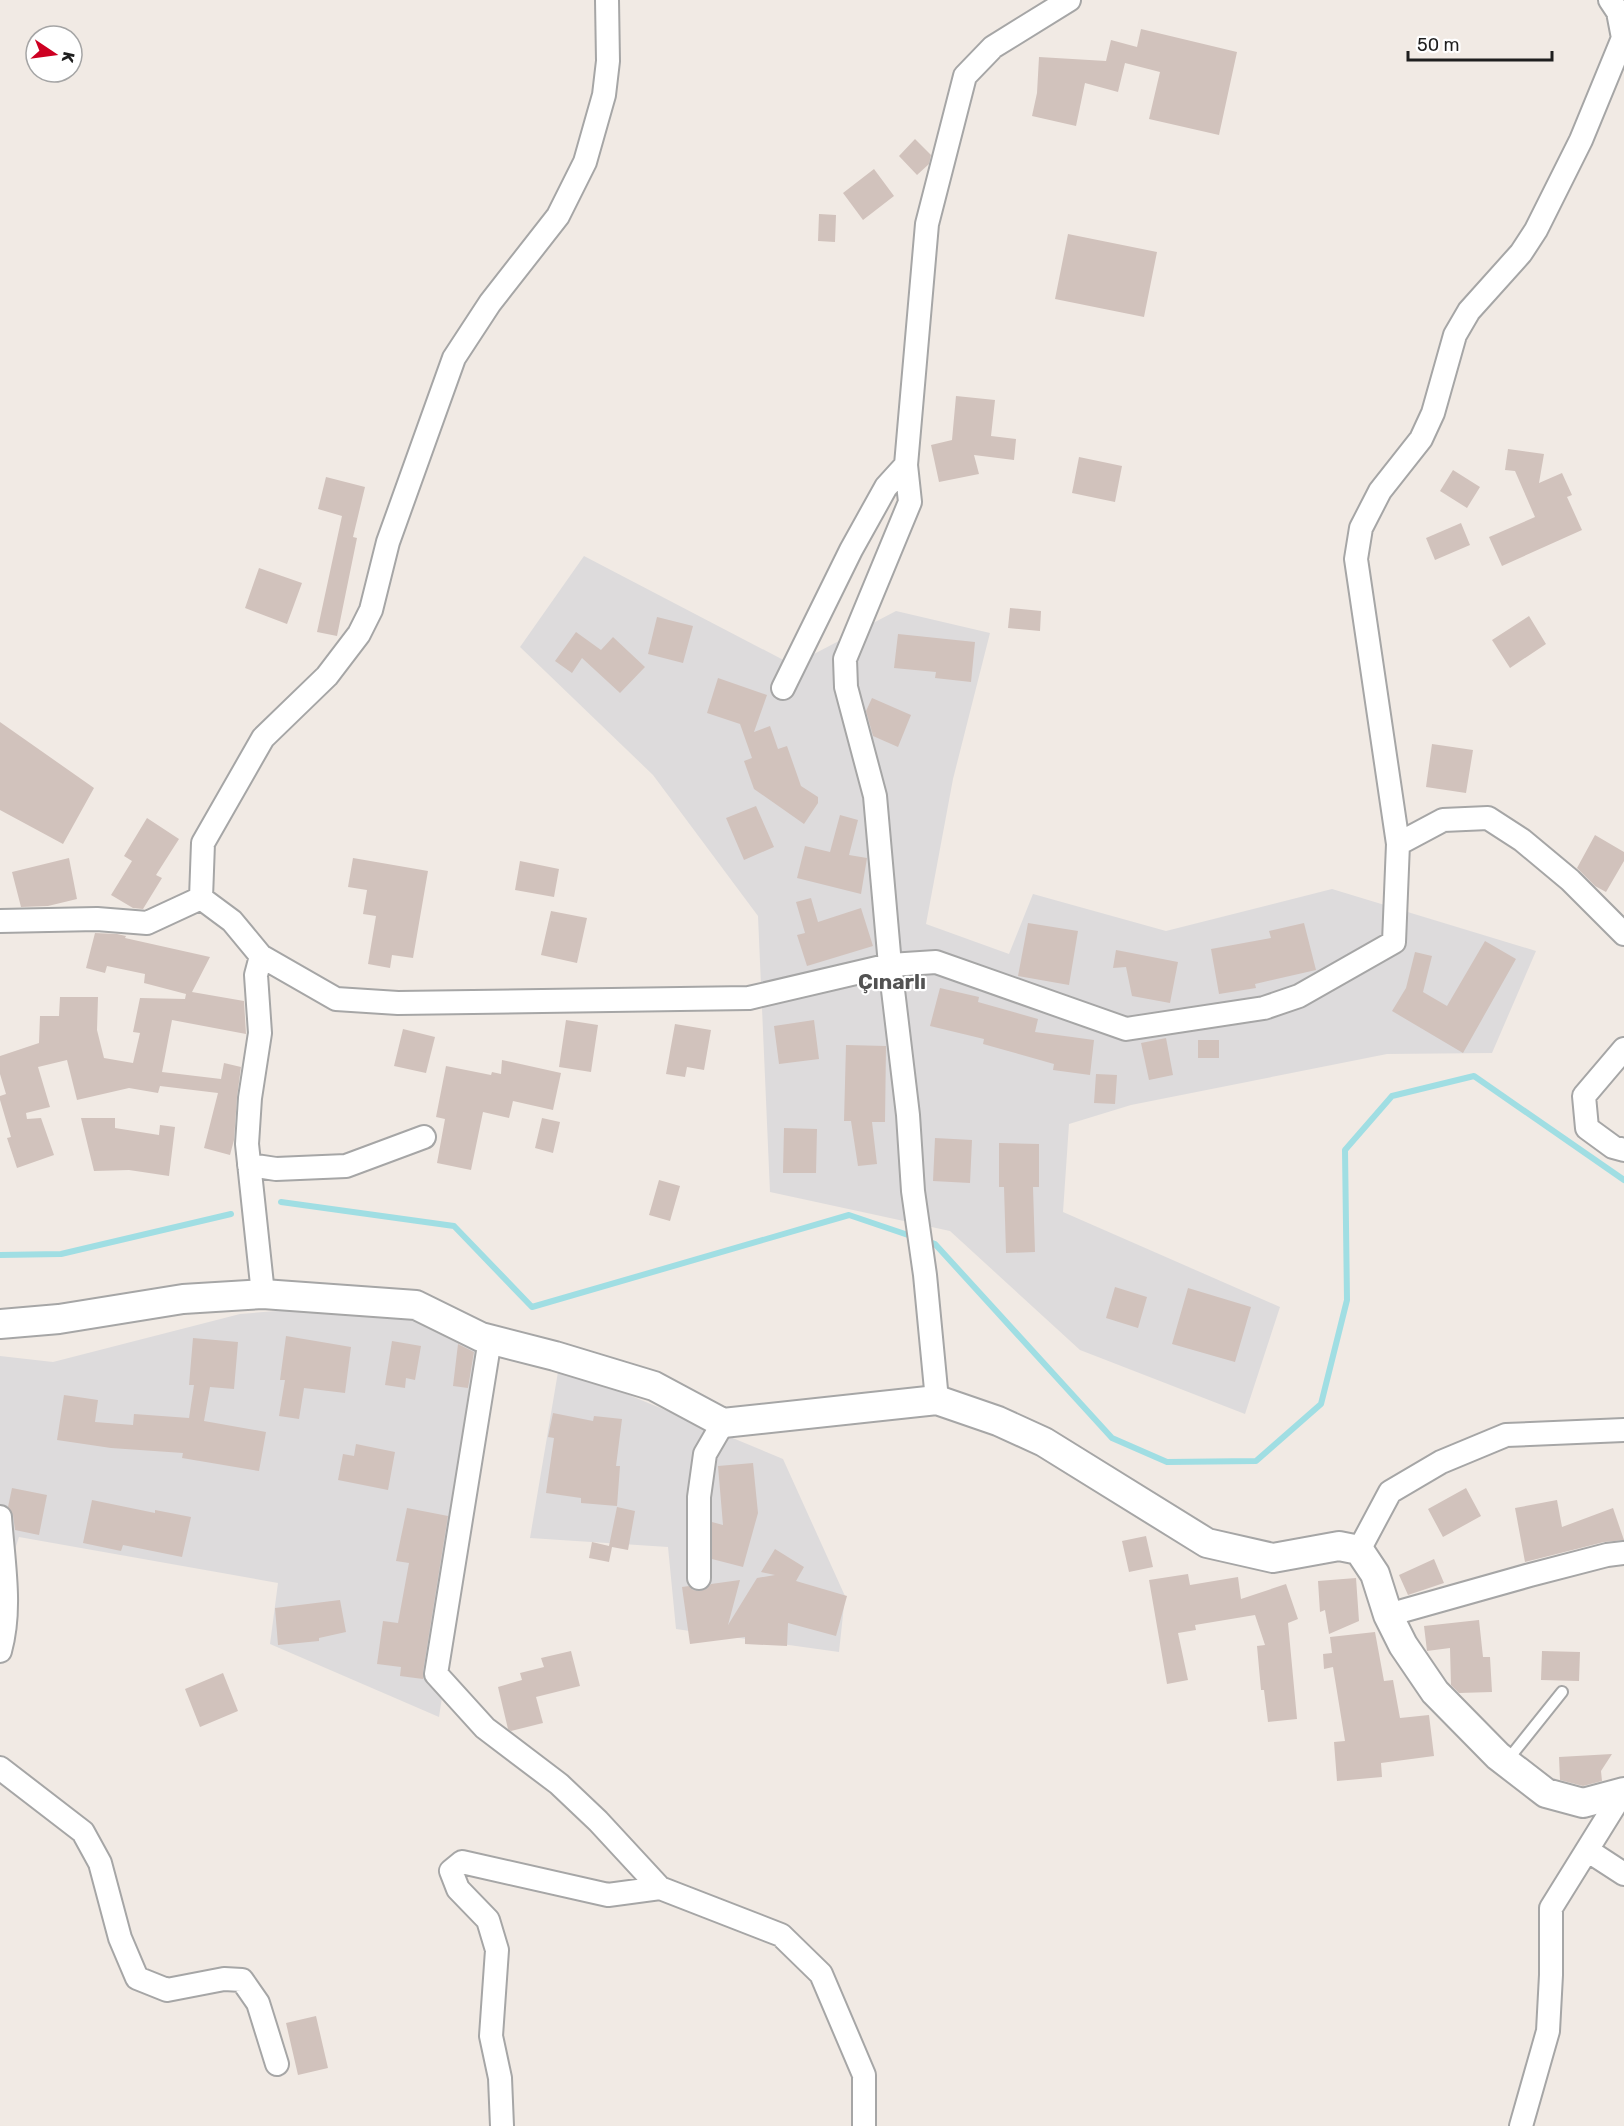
<svg xmlns="http://www.w3.org/2000/svg" width="1624" height="2126" viewBox="0 0 1624 2126" font-family="Rubik,sans-serif">
  <style>
    .residential { fill: #dddbdc }
    .lines { fill: none; stroke-linecap: round; stroke-linejoin: round }
    .stream { stroke: #a0dee3; stroke-width: 6 }
    .building { fill: #d1c2bc }
    .service-casing { stroke: #a6a6a6; stroke-width: 14 }
    .minor-casing { stroke: #a6a6a6; stroke-width: 26 }
    .tertiary-casing { stroke: #a6a6a6; stroke-width: 32 }
    .service { stroke: #fff; stroke-width: 10 }
    .minor { stroke: #fff; stroke-width: 22 }
    .tertiary { stroke: #fff; stroke-width: 28 }
    .labels { text-anchor: middle; dominant-baseline: central; stroke-width: 4.5; stroke-linejoin: round; paint-order: stroke }
    .quarter-label { font-size: 21px; font-weight: bold; fill: #525252; stroke: #fff }
  </style>
  <rect width="100%" height="100%" fill="#f1eae4"/>
  <path class="residential" d="M584 556 793 665 896 611 990 633 953 779 926 924 1009 954 1033 894 1166 931 1332 889 1536 951 1492 1053 1387 1054 1131 1105 1069 1124 1063 1212 1280 1307 1245 1414 1080 1350 950 1231 770 1192 758 916 653 775 520 647Z
    M426 1299 496 1350 439 1717 270 1644 278 1583 19 1537 0 1595V1356L53 1362 240 1314Z
    M559 1366 783 1459 845 1596 839 1652 676 1629 668 1547 530 1538Z"/>
  <g class="lines">
    <path class="stream" d="M281 1202 454 1226 532 1307 849 1215 914 1237
      M927 1241 935 1244 1112 1438 1167 1462 1256 1461 1321 1404 1347 1300 1345 1150 1392 1096 1474 1076 1624 1180
      M0 1255 61 1254 231 1214"/>
  </g>
  <path class="building" d="M1141 29 1237 52 1219 135 1149 119 1160 72 1125 63 1118 92 1085 83 1076 126 1032 116 1037 93 1039 57 1106 61 1111 40 1137 47Z
    M915 139 931 155 929 164 917 175 899 156Z
    M874 169 894 196 863 220 843 193Z
    M819 214 836 215 835 242 818 241Z
    M1068 234 1157 252 1144 317 1055 299Z
    M956 396 995 400 991 436 1016 439 1014 460 974 455 979 474 939 482 931 445 952 440Z
    M1508 449 1544 454 1539 483 1562 473 1572 495 1567 497 1582 530 1502 566 1489 537 1535 517 1515 471 1505 470Z
    M1079 457 1122 466 1115 502 1072 493Z
    M1453 470 1480 487 1467 508 1440 491Z
    M326 477 365 487 353 537 357 538 337 636 317 632 342 516 318 509Z
    M1461 523 1470 545 1435 560 1426 538Z
    M259 568 302 583 287 624 245 608Z
    M1010 608 1041 611 1040 631 1008 628Z
    M1529 616 1546 644 1510 668 1492 640Z
    M657 617 693 626 683 663 648 654Z
    M576 632 601 650 613 637 645 667 620 693 582 658 572 673 555 661Z
    M898 634 975 642 971 682 935 678 936 672 894 668Z
    M718 678 767 695 754 732 770 726 778 749 787 746 801 786 818 797V803L804 824 754 789 744 761 752 758 740 724 707 713Z
    M872 698 911 715 898 747 873 736 866 711Z
    M0 722 94 788 63 844 0 810Z
    M1432 744 1473 750 1466 793 1426 787Z
    M756 806 774 847 744 860 726 818Z
    M840 815 858 820 849 855 867 858 861 894 797 878 805 846 830 852Z
    M147 818 179 839 156 875 162 878 143 909 133 908 111 895 132 861 124 856Z
    M1595 835 1624 852V861L1606 892 1595 886 1577 868Z
    M69 858 77 899 48 906 21 907 12 872Z
    M353 858 428 871 413 958 392 955 390 968 368 964 376 916 363 914 367 890 348 887Z
    M520 861 559 869 554 897 515 890Z
    M811 898 818 922 861 908 873 946 807 966 797 935 805 933 796 902Z
    M551 911 587 918 577 963 541 955Z
    M1028 923 1078 931 1069 985 1018 976Z
    M1304 923 1316 970 1255 984 1256 988 1219 994 1211 949 1271 938 1269 931Z
    M95 933 117 934 126 936 125 938 210 957 192 992 244 1001 246 1034 172 1020 162 1072 221 1079 224 1063 241 1067 237 1097 234 1140 230 1155 204 1148 218 1093 160 1086 158 1093 129 1088 77 1100 67 1060 38 1067 50 1107 26 1113 27 1119 41 1118 54 1155 17 1168 7 1138 11 1137 0 1100V1096L6 1094 0 1074V1056L39 1043 40 1016H59L60 997H98L97 1030 104 1058 133 1063 140 1033 133 1032 140 998 185 999 186 994 144 983 145 974 107 966 105 973 86 968Z
    M1485 941 1516 959 1463 1053 1392 1011 1406 988 1415 952 1432 956 1423 992 1447 1006Z
    M1116 950 1178 962 1170 1003 1132 996 1126 967 1113 968Z
    M940 988 979 997 978 1002 1038 1019 1035 1032 1094 1040 1090 1075 1053 1070 1054 1064 983 1044 984 1039 930 1026Z
    M566 1020 598 1025 591 1072 559 1067Z
    M814 1020 819 1059 779 1064 774 1026Z
    M675 1024 711 1030 704 1070 687 1067 685 1077 666 1074Z
    M403 1029 435 1037 426 1073 394 1066Z
    M1166 1038 1173 1075 1149 1080 1141 1043Z
    M1198 1040H1219V1058H1198Z
    M846 1045 886 1046 885 1122H872L877 1164 858 1166 851 1121H844Z
    M502 1060 561 1073 553 1110 513 1101 509 1118 483 1112 471 1170 437 1163 445 1119 436 1117 446 1066 491 1075 492 1072 501 1074Z
    M1096 1074 1117 1075 1115 1104 1094 1103Z
    M81 1118H115V1128L159 1135 160 1125 175 1127 169 1176 129 1170 94 1171Z
    M542 1118 560 1122 553 1153 535 1148Z
    M784 1128 817 1129 816 1173H783Z
    M935 1138 972 1140 970 1183 933 1181Z
    M999 1143 1039 1144V1187H1033L1035 1252 1006 1253 1004 1187H999Z
    M659 1180 680 1186 670 1221 649 1215Z
    M1115 1287 1147 1297 1138 1328 1106 1318Z
    M1188 1288 1251 1307 1235 1362 1172 1344Z
    M286 1336 351 1347 345 1393 304 1388 299 1419 279 1416 285 1380H280Z
    M193 1338 238 1342 234 1389 210 1387 204 1421 266 1432 259 1471 182 1458 183 1453 111 1448 57 1440 64 1395 98 1400 95 1422 133 1425 134 1414 189 1418 194 1385H189Z
    M392 1341 421 1346 415 1380 406 1378 405 1388 385 1385Z
    M458 1344 474 1352 468 1388 453 1386Z
    M553 1413 593 1421 594 1416 622 1419 616 1466H620L617 1506 581 1503V1498L546 1493 554 1438 548 1437Z
    M356 1444 395 1452 388 1490 338 1480 343 1454 354 1456Z
    M753 1463 758 1513 743 1567 712 1559V1522L723 1525 718 1466Z
    M12 1488 47 1495 39 1535 15 1530 13 1515 8 1507Z
    M1466 1488 1481 1516 1443 1537 1428 1509Z
    M92 1500 155 1513V1510L191 1517 182 1557 123 1545 121 1551 83 1543Z
    M1557 1500 1562 1527 1613 1508 1624 1540 1604 1542 1525 1562 1515 1508Z
    M617 1507 635 1511 628 1550 612 1547 609 1562 589 1558 592 1542 609 1546Z
    M407 1508 448 1516 423 1672V1679L400 1676 401 1667 377 1664 383 1621 398 1623 409 1563 396 1561Z
    M1146 1536 1153 1567 1129 1572 1122 1541Z
    M775 1549 804 1567 796 1581 847 1596 836 1636 788 1623 787 1646 745 1644V1637L690 1644 682 1587 689 1586 693 1590 700 1591 706 1589 711 1584 740 1580 728 1625 757 1578 775 1575 761 1572Z
    M1434 1559 1444 1583 1408 1595 1399 1575Z
    M1188 1574 1190 1585 1238 1577 1241 1599 1286 1584 1298 1619 1288 1623 1297 1719 1268 1722 1264 1690H1261L1257 1646 1265 1645 1255 1615 1195 1625 1196 1630 1178 1633 1188 1680 1167 1684 1149 1580Z
    M1356 1578 1359 1621 1329 1634 1325 1610 1320 1612 1318 1581Z
    M340 1600 346 1632 319 1638V1641L278 1645 275 1608Z
    M1479 1620 1483 1657H1490L1492 1692 1459 1693 1451 1685 1450 1648 1427 1651 1424 1626Z
    M1375 1632 1384 1681 1393 1680 1400 1718 1429 1715 1434 1756 1381 1763 1382 1777 1337 1781 1334 1742 1345 1741 1333 1667 1324 1669 1323 1654 1332 1653 1330 1637Z
    M571 1651 580 1686 536 1697 543 1723 511 1731 508 1729 498 1687 522 1680 520 1673 544 1667 541 1658Z
    M1542 1651 1580 1652 1579 1681 1541 1680Z
    M223 1673 238 1711 200 1727 185 1689Z
    M1612 1754 1601 1771 1602 1781 1583 1786 1560 1780 1559 1757Z
    M316 2016 328 2068 298 2075 286 2023Z"/>
  <g class="lines">
    <defs>
      <path id="service" d="M1506 1762 1562 1692"/>
      <path id="minor" d="M783 688 851 550 886 487 906 465
        M1398 844 1443 820 1488 818 1522 840 1570 880 1624 934
        M201 898 232 921 261 956 336 999 398 1003 749 998 890 965 936 962 1126 1029 1264 1008 1299 996 1394 942 1398 844 1356 559 1361 528 1380 491 1421 439 1433 413 1455 335 1469 311 1521 253 1536 230 1581 140 1623 38 1618 12 1610 0
        M201 898 203 843 263 738 327 676 359 634 371 610 388 542 454 358 490 303 558 216 585 162 604 95 608 61 607 0
        M0 921 97 919 147 923 201 898
        M261 956 256 975 260 1033 250 1098 247 1144 263 1294
        M1624 1049 1584 1096 1587 1128 1613 1147 1624 1150
        M249 1165 276 1169 346 1166 424 1137
        M490 1339 436 1674 485 1728 559 1784 598 1821 660 1888 781 1935 821 1974 864 2075V2126
        M937 1400 925 1275 913 1191 908 1115 890 965 875 796 846 687 845 659 910 502 906 465 927 224 965 76 993 47 1069 0
        M0 1517C3 1561 12 1608 0 1651
        M1359 1550 1390 1492 1441 1462 1506 1435 1624 1430
        M699 1578V1497L705 1454 723 1423
        M1388 1615 1530 1575 1607 1555 1624 1553
        M0 1768 83 1832 100 1863 120 1938 137 1978 167 1990 224 1979 242 1980 258 2003 277 2064
        M1587 1850 1624 1874
        M502 2126 500 2078 491 2036 497 1950 488 1920 458 1889 451 1871 462 1862 608 1895 660 1888
        M1521 2126 1548 2031 1551 1975V1908L1623 1792"/>
      <path id="tertiary" d="M0 1324 59 1319 183 1299 263 1294 416 1305 481 1337 555 1356 654 1386 723 1423 937 1400 998 1421 1044 1442 1207 1543 1273 1558 1339 1546 1359 1550 1375 1574 1388 1615 1403 1645 1435 1692 1498 1756 1546 1793 1583 1803 1624 1792"/>
    </defs>
    <use href="#service" class="service-casing"/>
    <use href="#minor" class="minor-casing"/>
    <use href="#tertiary" class="tertiary-casing"/>
    <use href="#service" class="service"/>
    <use href="#minor" class="minor"/>
    <use href="#tertiary" class="tertiary"/>
  </g>
  <g class="labels">
    <g class="quarter-label">
      <text x="892" y="981">Çınarlı</text>
    </g>
  </g>
  <g transform="translate(54 54) rotate(103)"><circle r="28" fill="#ffffff" stroke="#a5a5a5" stroke-width="1.5"/>
  <path d="M0-4.5L10 22L0 15L-10 22Z" fill="#cd0022"/>
  <text y="-9" font-size="16" font-weight="bold" text-anchor="middle" fill="#1f1f1f">K</text>
  </g>
  <path d="M1408 51v9h144v-9" fill="none" stroke="#1f1f1f" stroke-width="3"/>
  <text x="1417" y="51" font-size="18" fill="#1f1f1f" stroke="#ffffff" stroke-width="4.5" paint-order="stroke">50 m</text>
</svg>
